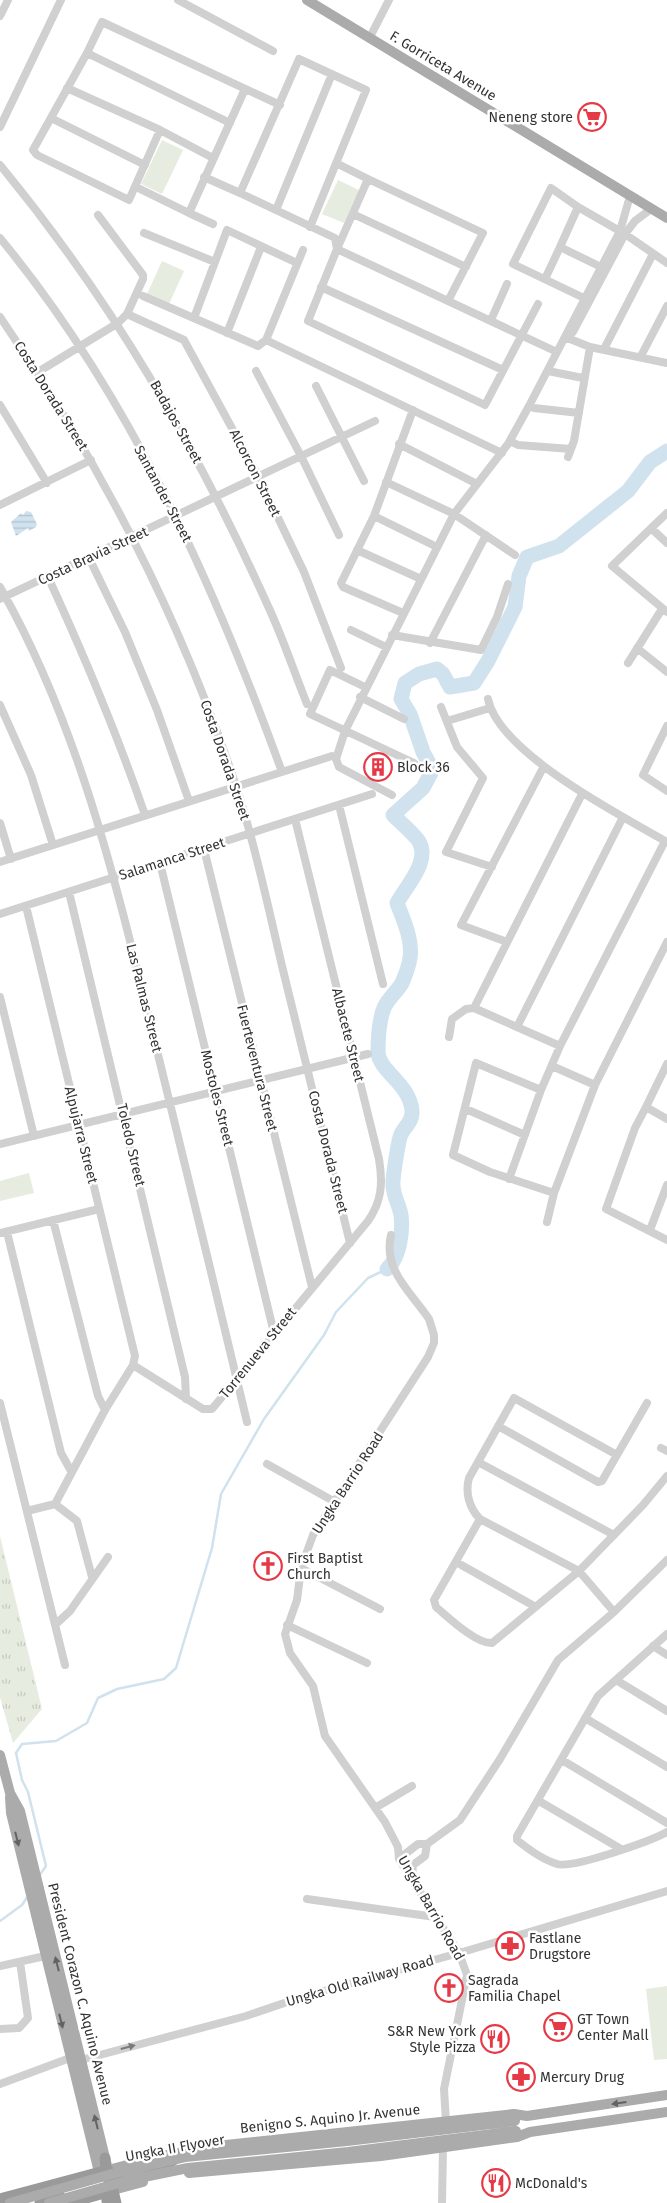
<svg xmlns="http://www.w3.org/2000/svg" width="667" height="2203" viewBox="0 0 667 2203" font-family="'Fira Sans',sans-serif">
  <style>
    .grass { fill: url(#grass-tufts) }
    .park { fill: #e6ecdf }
    .water { fill: url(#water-rules) }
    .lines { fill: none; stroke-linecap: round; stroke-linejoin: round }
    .stream { stroke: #cfe2ee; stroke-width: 2.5 }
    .river { stroke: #cfe2ee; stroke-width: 15 }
    .minor { stroke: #d0d0d0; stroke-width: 8 }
    .major { stroke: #ababab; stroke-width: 10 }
    .highway { stroke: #9a9a9a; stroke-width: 11 }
    .major-bridge { stroke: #ababab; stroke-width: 10 }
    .oneway { fill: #636363 }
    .oneway2 { fill: #7a7a7a }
    .labels { text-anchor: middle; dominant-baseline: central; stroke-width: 5; stroke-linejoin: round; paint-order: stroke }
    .street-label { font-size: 14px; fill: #333; stroke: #fff }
    .poi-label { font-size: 14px; fill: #333; stroke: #fff; text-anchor: start }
  </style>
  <defs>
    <pattern id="grass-tufts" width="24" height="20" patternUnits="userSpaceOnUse" patternTransform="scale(1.25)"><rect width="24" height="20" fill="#e6ecdf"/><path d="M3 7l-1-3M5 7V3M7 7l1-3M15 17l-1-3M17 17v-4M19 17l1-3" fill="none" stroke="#c6cbc0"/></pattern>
    <pattern id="water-rules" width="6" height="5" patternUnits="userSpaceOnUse" patternTransform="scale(1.25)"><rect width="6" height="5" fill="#cfe2ee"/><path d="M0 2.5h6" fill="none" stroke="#b2c2cd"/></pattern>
  </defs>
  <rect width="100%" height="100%" fill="#fff"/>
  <path class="grass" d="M0 1536 42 1709 13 1743 0 1697Z"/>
  <path class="park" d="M162 140 183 150 162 194 141 184Z
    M338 180 359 190 344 223 322 214Z
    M162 261 184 271 169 304 147 294Z
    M29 1173 34 1193 0 1201V1181Z
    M667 1986V2059L654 2060 646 1989Z"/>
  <path class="water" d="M26 511 31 512 37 524 36 527 29 531 28 528 16 536 11 522 21 513 23 515Z"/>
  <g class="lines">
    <path class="stream" d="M39 1876 46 1866 28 1792 22 1780 16 1753 22 1744 56 1741 87 1723 98 1698 117 1689 164 1679 176 1668 212 1548 221 1494 264 1419 324 1335 336 1312 368 1278 387 1269
      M0 1921 22 1905 28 1896"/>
    <path class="river" d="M387 1269C400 1257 403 1232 401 1215 399 1204 392 1194 393 1182 393 1176 398 1144 400 1137 403 1127 413 1123 412 1111 410 1084 380 1072 378 1053 378 1040 379 1020 384 1008 388 998 397 992 402 983 405 976 409 965 410 958 413 940 403 919 397 903 406 886 432 860 418 840 411 831 401 823 393 815L423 788 431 773V767L423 752 410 714 401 699 405 683 419 674 437 669 443 674 450 687 474 683 488 661 515 607 519 576 527 557 559 546 628 491 650 462 667 451"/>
    <path class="minor" d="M178 0 273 51
      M0 16 8 0
      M370 37 389 0
      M87 53 230 123
      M67 88 160 130 213 158
      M51 118 145 165
      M0 127 61 0
      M160 130 129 200 37 155 33 150 87 53 102 22 280 105
      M0 165C113 302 195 444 268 606 283 638 294 672 307 704
      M204 177 240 193
      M368 179 483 233 448 301
      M136 187 189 213 245 89
      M578 207 560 247 601 267
      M276 210 332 74
      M189 213 213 224
      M353 214 466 267
      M310 227 366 90 299 59 240 193 335 238 337 249 368 179 336 163
      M144 233 215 262
      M0 238C129 394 214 584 282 772
      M545 279 560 247
      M321 287 503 370
      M143 296 258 346 266 340 303 250
      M584 298 513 264 551 188 578 207 625 234 667 263
      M538 304 485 405 308 321 337 249 557 352
      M127 314 184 340 258 476 304 572 341 668
      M0 317C100 462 181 619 236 786 255 845 268 906 282 966 305 1058 327 1151 350 1243
      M194 318 227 230 297 263
      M491 320 507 284
      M573 332 625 234 635 221 651 209
      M227 333 261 247
      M565 337 590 347 667 363
      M266 340 502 453
      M604 349 653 254
      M641 356 667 306
      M256 371 301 456 339 535
      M548 371 583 378
      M38 372 118 323 127 314 143 279V275L98 215
      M316 386 364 481
      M0 405 47 483
      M534 408 579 413
      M510 441 518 445 571 449
      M399 444 477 484
      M568 457 574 441 590 347
      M386 482 454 514 515 555
      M0 505 91 460
      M667 513 612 566 667 612
      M374 516 437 547
      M652 529 667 543
      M357 550 421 579
      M89 558 125 632 157 710 189 801
      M48 577C84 655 117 734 145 815
      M0 587C78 724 115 878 152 1030 184 1161 216 1291 247 1422
      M0 599 375 421
      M403 613 343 587 341 583 374 516 413 410
      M351 630 386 647
      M392 635 481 650 497 617 508 584
      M430 643 486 535
      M637 648 667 672
      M628 663 662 609
      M365 687 330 670 310 714 414 763
      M360 697 404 719
      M488 699C499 753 620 815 667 842
      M0 705 31 775 53 845
      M441 707 457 747 483 778 446 852 492 867
      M447 721 490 708
      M667 726 643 775 667 791
      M392 795 339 767 336 759 345 731 454 514 508 444 529 406 620 231 630 196
      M339 805 383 984
      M0 823 11 859
      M204 849 312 1287
      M0 862 332 756
      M160 863 274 1333
      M69 892 185 1377 186 1399
      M26 906 135 1356 133 1365 105 1410 55 1504
      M0 914 372 794
      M507 942 461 925 544 766
      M0 997 34 1136
      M474 1008 582 794
      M517 1027 623 817
      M449 1037 452 1019 466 1009 474 1008 560 1046
      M667 1064 646 1107 667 1119
      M552 1066 595 1085
      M541 1090 476 1063 453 1155 490 1172 554 1193
      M646 1107 635 1128 606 1209 667 1240
      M466 1109 525 1135
      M0 1144 368 1054
      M509 1179 541 1090 560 1046 665 841
      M53 1220 98 1396 105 1410
      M547 1222 554 1193 595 1085 667 942
      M650 1230 667 1185
      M7 1232 61 1453 71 1471
      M0 1233 99 1209
      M391 1235C383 1270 410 1291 429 1319L434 1335V1343L428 1357 313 1535 301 1568 297 1600 285 1634 290 1653 313 1686 325 1736 385 1822 398 1847 399 1859 459 1953 467 1975 444 2089 446 2122
      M133 1365 203 1409H212L368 1221C382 1201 383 1183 379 1159L295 819
      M0 1403 65 1665
      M498 1426 598 1482 602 1481 647 1403
      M661 1448 667 1451
      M478 1462 614 1535
      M267 1464 335 1502
      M55 1504 77 1521 92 1577
      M27 1511 55 1504
      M480 1519 434 1600 436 1607C448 1617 476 1644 492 1643L579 1571 643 1505 667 1476
      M456 1562 534 1606
      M301 1568 380 1609
      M614 1612 579 1571 480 1519C469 1508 465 1492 469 1478L514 1398 617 1455
      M56 1624 70 1611 108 1557
      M287 1625 367 1663
      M667 1634 598 1696 517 1836V1840C528 1849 544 1860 557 1864 572 1869 651 1841 667 1832
      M653 1646 667 1655
      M616 1680 667 1711
      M585 1718 667 1767
      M562 1760 667 1823
      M539 1801 621 1849
      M375 1808 412 1786
      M427 1844 460 1820 500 1759 558 1660 614 1612 667 1560
      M399 1859 418 1844H427
      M412 1878 413 1865 425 1856 427 1844
      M307 1899 435 1917
      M0 1966 45 1956
      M0 2029 19 2028 28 2018 20 1962
      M81 2060 246 2016 302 1997 466 1951 667 1891
      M0 2084 70 2058
      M442 2203 443 2147"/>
    <path class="major" d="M307 0 667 218
      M0 1755 10 1793 20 1811 108 2170 161 2156 226 2145 514 2114 527 2116 667 2095
      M10 1797 11 1813 99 2172
      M189 2173 381 2156 517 2137 530 2132 667 2112
      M113 2190 143 2182"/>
    <path class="highway" d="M104 2176 106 2169 105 2158
      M0 2199 108 2170 116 2203
      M107 2201 106 2190 111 2181 163 2167 187 2151
      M40 2203 59 2195
      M69 2203 111 2191"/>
    <path class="major-bridge" d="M10 2203 119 2172 185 2157 347 2141 515 2121
      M49 2203 129 2180 188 2168 348 2152 516 2131"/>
  </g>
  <defs><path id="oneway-solid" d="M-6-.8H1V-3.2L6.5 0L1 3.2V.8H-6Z" transform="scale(1.25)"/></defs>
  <g class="oneway">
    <use href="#oneway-solid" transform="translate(17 1839) rotate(76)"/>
    <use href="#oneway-solid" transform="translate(57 1964) rotate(-104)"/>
    <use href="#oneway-solid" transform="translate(61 2021) rotate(76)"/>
    <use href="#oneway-solid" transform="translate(619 2103) rotate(172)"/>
    <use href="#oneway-solid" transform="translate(96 2122) rotate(-104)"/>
  </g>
  <use class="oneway2" href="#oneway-solid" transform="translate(128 2047) rotate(-15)"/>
  <defs>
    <symbol id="supermarket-ring" viewBox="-11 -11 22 22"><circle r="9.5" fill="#fff" stroke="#e63946" stroke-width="1.5"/><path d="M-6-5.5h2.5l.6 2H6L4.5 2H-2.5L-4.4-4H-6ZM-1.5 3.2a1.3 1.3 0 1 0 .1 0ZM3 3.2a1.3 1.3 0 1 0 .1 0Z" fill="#e63946"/></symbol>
    <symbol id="building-ring" viewBox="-11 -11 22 22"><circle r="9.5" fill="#fff" stroke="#e63946" stroke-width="1.5"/><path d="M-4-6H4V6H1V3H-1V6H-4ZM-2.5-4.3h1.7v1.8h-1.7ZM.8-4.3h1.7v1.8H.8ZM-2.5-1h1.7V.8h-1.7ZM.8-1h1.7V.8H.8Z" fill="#e63946"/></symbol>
    <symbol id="church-ring" viewBox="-11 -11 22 22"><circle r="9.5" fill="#fff" stroke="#e63946" stroke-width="1.5"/><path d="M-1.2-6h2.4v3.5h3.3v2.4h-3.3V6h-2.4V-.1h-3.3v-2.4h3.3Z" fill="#e63946"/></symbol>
    <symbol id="pharmacy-ring" viewBox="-11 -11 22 22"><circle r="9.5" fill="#fff" stroke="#e63946" stroke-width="1.5"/><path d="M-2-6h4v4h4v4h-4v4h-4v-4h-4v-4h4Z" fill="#e63946"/></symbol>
    <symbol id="restaurant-ring" viewBox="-11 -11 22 22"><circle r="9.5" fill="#fff" stroke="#e63946" stroke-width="1.5"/><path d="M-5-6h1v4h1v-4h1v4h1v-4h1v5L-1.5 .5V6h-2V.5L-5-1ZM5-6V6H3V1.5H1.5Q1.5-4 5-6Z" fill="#e63946"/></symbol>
  </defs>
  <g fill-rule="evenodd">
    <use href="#supermarket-ring" x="576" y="101" width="32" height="32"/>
    <use href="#building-ring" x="362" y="751" width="32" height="32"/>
    <use href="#church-ring" x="252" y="1550" width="32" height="32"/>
    <use href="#pharmacy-ring" x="494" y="1930" width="32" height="32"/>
    <use href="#church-ring" x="433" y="1972" width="32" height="32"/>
    <use href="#supermarket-ring" x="542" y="2011" width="32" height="32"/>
    <use href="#restaurant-ring" x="479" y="2023" width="32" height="32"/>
    <use href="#pharmacy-ring" x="505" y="2061" width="32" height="32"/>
    <use href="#restaurant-ring" x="480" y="2167" width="32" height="32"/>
  </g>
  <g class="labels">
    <g class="street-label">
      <text transform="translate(443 66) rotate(31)">F. Gorriceta Avenue</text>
      <text transform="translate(51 396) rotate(58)">Costa Dorada Street</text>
      <text transform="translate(176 422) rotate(61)">Badajos Street</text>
      <text transform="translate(255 473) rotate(63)">Alcorcon Street</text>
      <text transform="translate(163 494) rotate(62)">Santander Street</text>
      <text transform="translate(93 556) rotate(-25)">Costa Bravia Street</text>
      <text transform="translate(225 760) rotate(71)">Costa Dorada Street</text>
      <text transform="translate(172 859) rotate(-18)">Salamanca Street</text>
      <text transform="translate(144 998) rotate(76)">Las Palmas Street</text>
      <text transform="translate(348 1035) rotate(76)">Albacete Street</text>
      <text transform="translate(257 1068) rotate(76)">Fuerteventura Street</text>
      <text transform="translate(217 1098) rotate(76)">Mostoles Street</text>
      <text transform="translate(81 1135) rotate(76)">Alpujarra Street</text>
      <text transform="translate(131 1145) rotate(77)">Toledo Street</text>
      <text transform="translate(328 1152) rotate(76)">Costa Dorada Street</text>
      <text transform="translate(258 1353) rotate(-51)">Torrenueva Street</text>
      <text transform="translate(348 1483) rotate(-57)">Ungka Barrio Road</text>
      <text transform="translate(431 1908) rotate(60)">Ungka Barrio Road</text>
      <text transform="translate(360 1981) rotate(-16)">Ungka Old Railway Road</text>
      <text transform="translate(80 1994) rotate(76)">President Corazon C. Aquino Avenue</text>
      <text transform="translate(330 2119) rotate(-6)">Benigno S. Aquino Jr. Avenue</text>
      <text transform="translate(175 2148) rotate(-10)">Ungka II Flyover</text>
    </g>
    <g class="poi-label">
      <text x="573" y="117" text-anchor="end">Neneng store</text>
      <text x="397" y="767">Block 36</text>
      <text x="287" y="1558">First Baptist<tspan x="287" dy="16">Church</tspan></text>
      <text x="529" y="1938">Fastlane<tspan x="529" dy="16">Drugstore</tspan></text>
      <text x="468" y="1980">Sagrada<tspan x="468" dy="16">Familia Chapel</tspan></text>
      <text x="577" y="2019">GT Town<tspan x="577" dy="16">Center Mall</tspan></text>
      <text x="476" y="2031" text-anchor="end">S&amp;R New York<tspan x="476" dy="16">Style Pizza</tspan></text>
      <text x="540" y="2077">Mercury Drug</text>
      <text x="515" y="2183">McDonald's</text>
    </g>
  </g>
</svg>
